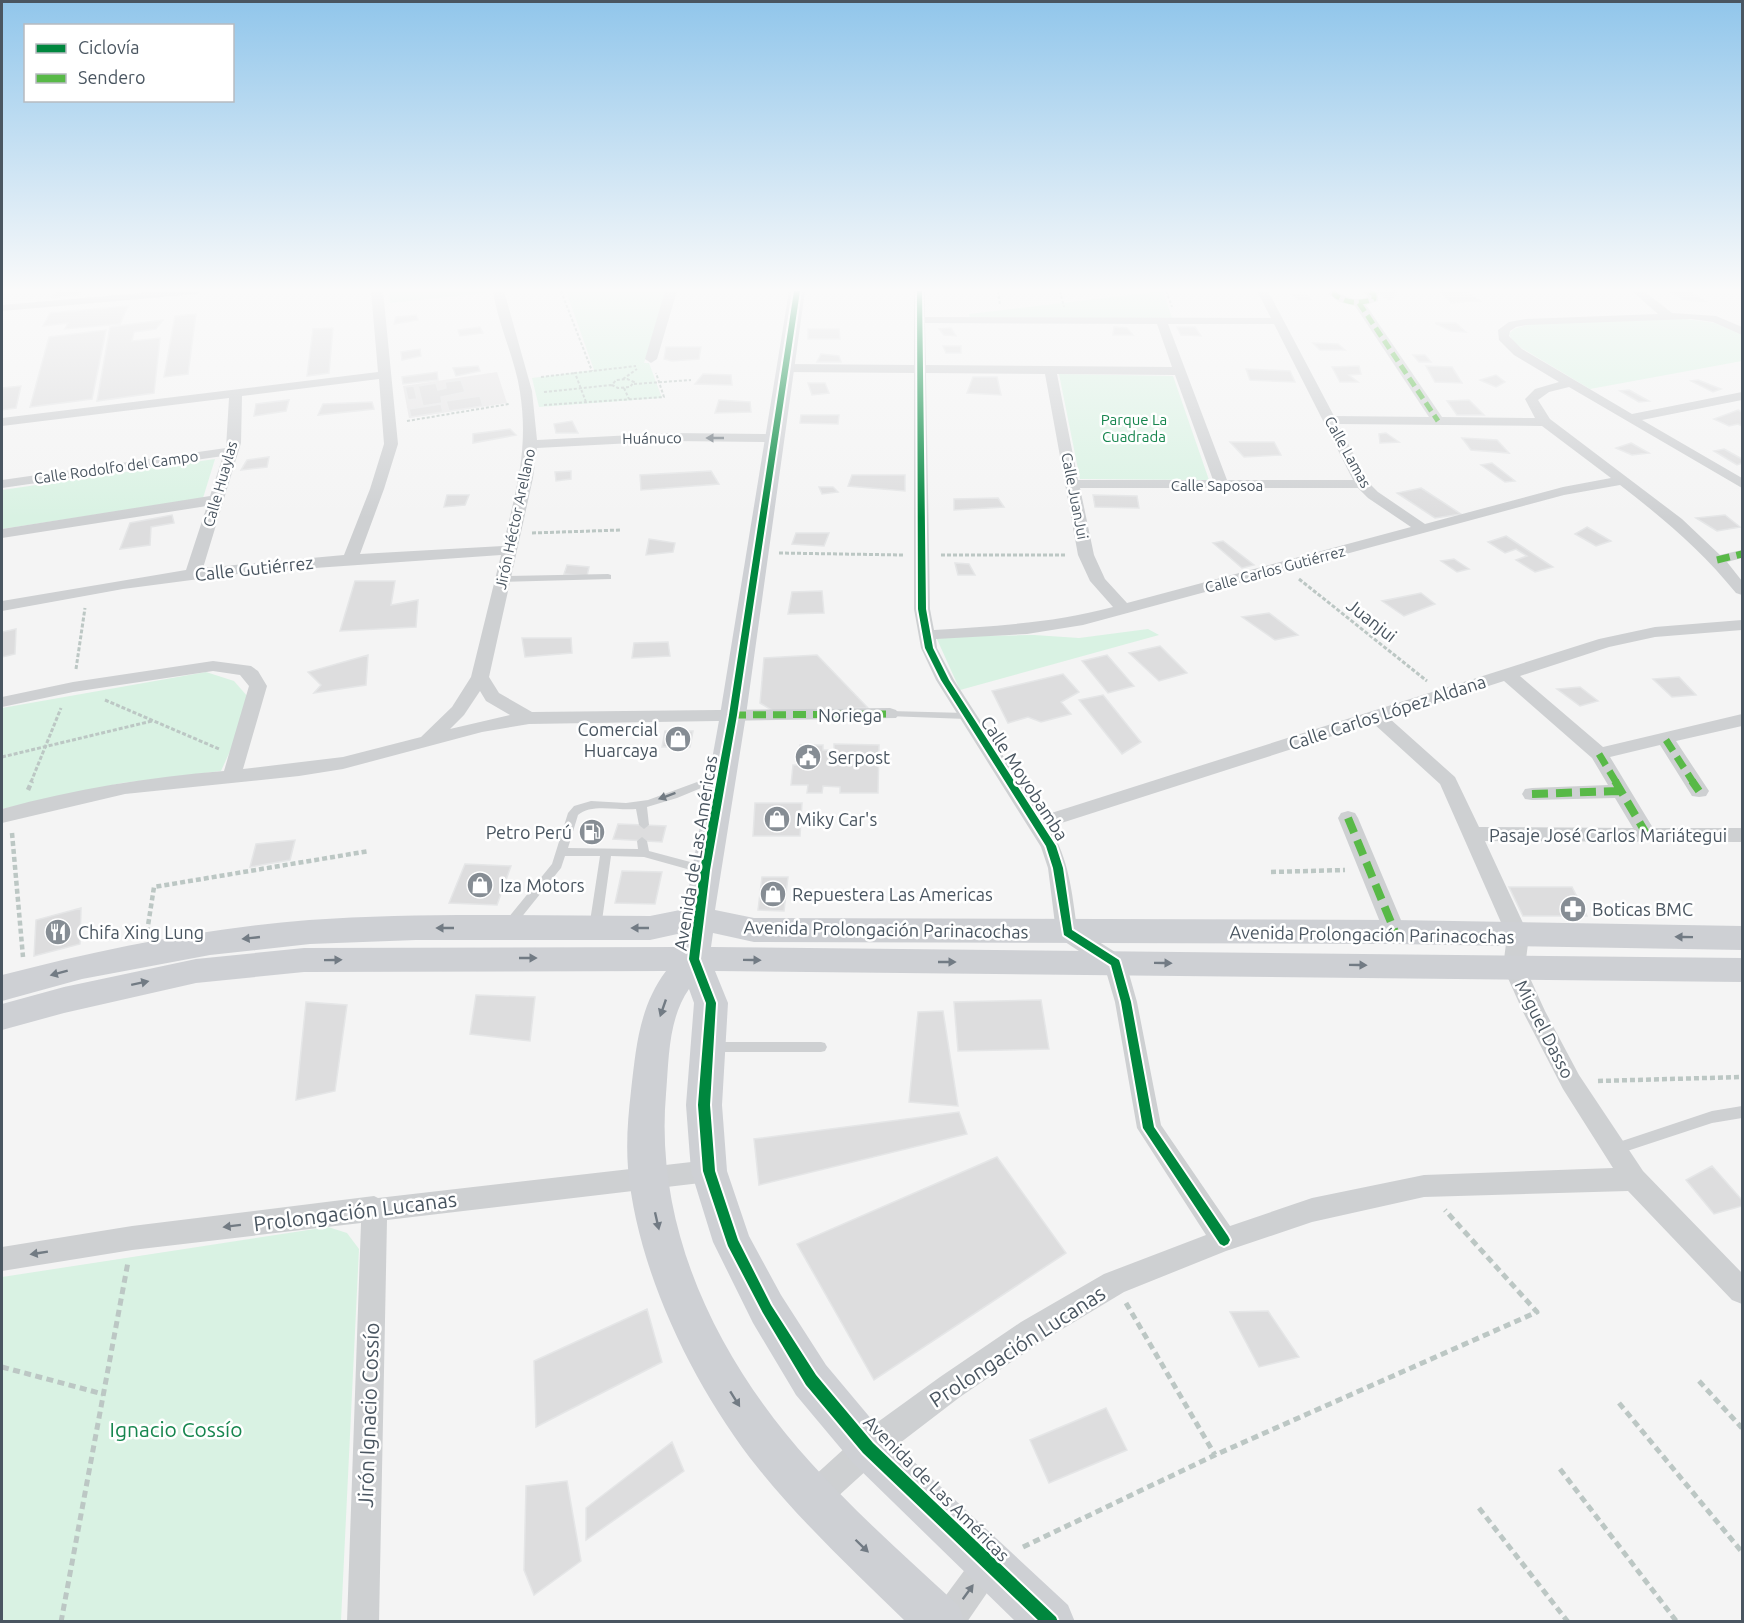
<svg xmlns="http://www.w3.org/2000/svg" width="1744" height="1623" viewBox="0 0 1744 1623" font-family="Ubuntu,sans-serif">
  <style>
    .education { fill: #e6e5e6 }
    .green { fill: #d9f2e3 }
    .building { fill: #ddddde; stroke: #e5e6e7; stroke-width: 1.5 }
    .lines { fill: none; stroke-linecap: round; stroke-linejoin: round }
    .path-far3 { stroke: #bcc7c4; stroke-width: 2; stroke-dasharray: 3 2; stroke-linecap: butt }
    .path-far2 { stroke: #bcc7c4; stroke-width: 3; stroke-dasharray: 4 2; stroke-linecap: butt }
    .path-far1 { stroke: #bcc7c4; stroke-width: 4.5; stroke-dasharray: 5 3; stroke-linecap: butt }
    .path { stroke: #bcc7c4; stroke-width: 5; stroke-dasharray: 7 4.5; stroke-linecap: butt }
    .lane { fill: #ced0d2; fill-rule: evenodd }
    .street { fill: #ced0d2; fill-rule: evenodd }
    .secondary { fill: #ced0d4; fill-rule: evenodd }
    .quiet-far2 { stroke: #58b947; stroke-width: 5; stroke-dasharray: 10 5; stroke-linecap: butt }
    .quiet-far1 { stroke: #58b947; stroke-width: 7; stroke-dasharray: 13 7; stroke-linecap: butt }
    .quiet { stroke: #58b947; stroke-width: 8; stroke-dasharray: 16 8; stroke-linecap: butt }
    .cycleway-casing { stroke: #fff; stroke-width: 4 }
    .cycleway { fill: #00873e; fill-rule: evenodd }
    .oneway { fill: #727b83 }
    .oneway2 { fill: #727b84 }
    .labels { text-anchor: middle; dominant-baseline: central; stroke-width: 5; stroke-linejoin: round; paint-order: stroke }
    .far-park-label { font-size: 15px; fill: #17864f; stroke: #fff }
    .far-street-label { font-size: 15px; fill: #4a5661; stroke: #fff }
    .street-label { font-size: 18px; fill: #4a5661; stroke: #fff }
    .poi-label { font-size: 18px; fill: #4a5661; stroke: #fff; text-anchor: start }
    .near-street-label { font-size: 21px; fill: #4a5661; stroke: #fff }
    .near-park-label { font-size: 21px; fill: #17864f; stroke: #fff }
  </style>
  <rect width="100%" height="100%" fill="#f4f4f4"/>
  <path class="education" d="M497 372 507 403 409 418 403 386Z"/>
  <path class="green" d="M389 291H484L485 293 390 303Z
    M566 291H667L644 363H649L662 398 539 407 532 378 594 370Z
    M1163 291 1172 318H970L969 314Z
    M1686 319 1715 323 1742 335V361L1590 389 1523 349 1513 342 1509 334 1514 329 1530 324Z
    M1059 374 1173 376 1209 480 1080 479Z
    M215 459 203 498 2 529V490Z
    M1148 629 1159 635 960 690 936 637 1034 635 1079 638Z
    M206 672 234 681 248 697 241 727 221 771 122 783 2 809V708Z
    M328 1227 347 1233 359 1249 341 1621H2V1277Z"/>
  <path class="building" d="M58 291H82L79 295 53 297Z
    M1373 291H1399L1390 300Z
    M1440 291 1469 293 1480 301 1451 303Z
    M1690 291 1705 301 1684 300 1670 292Z
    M1306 293 1312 300H1298L1291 294Z
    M128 306 120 324 65 329 68 323 43 326 50 313Z
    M196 314 188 374 164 377 175 316Z
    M416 315 418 320 394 324 396 317Z
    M163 320 156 329 134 332 132 341 160 338 154 393 97 401 110 327Z
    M1435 323H1456L1466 332 1451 331Z
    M480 327 483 333 460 336 458 330Z
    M1114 327 1127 328 1133 335H1113Z
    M1177 327H1195L1201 336 1181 335Z
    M333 328 329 373 307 376 313 329Z
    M951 328 956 336 944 335 939 329Z
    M808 329H839L840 339H808Z
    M106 330 92 399 30 407 49 337Z
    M1313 343 1338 344 1345 350H1320Z
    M943 346H961V353H946Z
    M666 347H701L699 359 672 361 664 359Z
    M420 349 421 356 402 360 401 352Z
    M821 354 839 356 841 362H817Z
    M1413 355H1425L1431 362H1419Z
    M478 366 480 371 456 376 453 368Z
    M1359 366 1361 374 1349 375 1358 382H1340L1332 367Z
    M1426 366 1452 367 1462 383 1435 382Z
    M1246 369 1290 371 1295 382 1250 380Z
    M437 372 438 380 403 384 402 377Z
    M703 374 731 375 732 385 695 384Z
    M1496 375 1505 382 1496 387 1480 380Z
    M973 377H997L1001 395 967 393Z
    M461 380 465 392 441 397 442 403 423 406 418 386 436 383 438 390 446 388 445 382Z
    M1698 380 1721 389 1713 392 1691 381Z
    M808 383H825L829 393 812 395Z
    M21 386 16 408 2 410V388Z
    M414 386 417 399 408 400 405 387Z
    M1629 390 1649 401 1639 402 1620 391Z
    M480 396 483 406 449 411 446 401Z
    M289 400 286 411 254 416 256 404Z
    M719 400 750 402 751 412 715 413Z
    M1469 400 1484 415H1457L1447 401Z
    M372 402 374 409 318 415 323 404Z
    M441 404 443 412 411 417 409 409Z
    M1738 410 1742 412V426L1738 424 1729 426 1714 419Z
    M801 415H839L838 424 800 423Z
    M572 421 578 433H556L554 424Z
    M510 429 516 435 473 443V434Z
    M1386 433 1399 442 1380 443 1379 434Z
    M1462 438 1497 440 1509 453 1471 450Z
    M1230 442H1274L1281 455 1244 457Z
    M1631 443 1649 453 1632 455 1616 448Z
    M1724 449 1742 459V463L1737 465 1714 451Z
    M269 457 267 467 241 470 247 460Z
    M1492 463 1515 481 1505 482 1481 465Z
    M571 471V479L556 481 555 472Z
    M711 471 719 484 641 490 640 475Z
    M852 475H905V491L848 486Z
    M819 487H833L838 492 822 494Z
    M1421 488 1461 514 1435 518 1397 493Z
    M447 495H469L465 505 444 507Z
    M1093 495 1137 496 1139 508 1095 507Z
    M998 498 1004 507 954 510V499Z
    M172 515 174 523 151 527 150 545 120 549 130 523Z
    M1725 515 1740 527 1717 531 1696 518Z
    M1587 527 1611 541 1596 546 1575 534Z
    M796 533H829L824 546 792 544Z
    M1506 536 1553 567 1535 572 1516 560 1527 556 1516 549 1505 553 1488 542Z
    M649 539 675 543 673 552 646 555Z
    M1223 541 1254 565 1242 568 1213 543Z
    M1454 559 1469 569 1457 572 1441 561Z
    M955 563 969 564 975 575H958Z
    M567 565 589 567 587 576 564 574Z
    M355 581H395L391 605 418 600 416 627 340 631Z
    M822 591 824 613 788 614 792 592Z
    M1421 593 1435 604 1404 616 1382 601Z
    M1269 613 1298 635 1275 640 1242 617Z
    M16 629 15 654 2 657V632Z
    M522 638H571L572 653 525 657Z
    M668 642 670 656 632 658 634 643Z
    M1160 646 1187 673 1159 681 1129 653Z
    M368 655 366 685 314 693 321 685 308 672Z
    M817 655 868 708 773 711 760 703 764 658Z
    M1107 655 1134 686 1108 693 1082 661Z
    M1063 674 1079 692 1061 702 1071 714 1041 722 1028 717 1008 723 992 691Z
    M1679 677 1696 695 1672 697 1653 679Z
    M1580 687 1598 701 1580 706 1557 689Z
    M1103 695 1141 742 1122 754 1079 700Z
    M665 731H693L690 747H662Z
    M834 744 879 745 878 793H840V787L823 786 822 793H807L808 785H791L793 765H807V763L799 762 800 745H823V750H834Z
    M755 803H802L800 836H753Z
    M618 824 644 825 666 826 662 842 613 839Z
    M295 840 290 860 250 867 256 844Z
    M465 864 511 866 497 905 449 903Z
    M622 871 662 872 655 904 615 903Z
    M762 877H788L784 911 758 910Z
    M1509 887H1572L1587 916H1523Z
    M81 908 80 944 34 956 36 920Z
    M476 995 535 997 530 1041 470 1034Z
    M1041 1000 1049 1049 958 1051 954 1002Z
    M306 1002 347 1005 335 1091 296 1100Z
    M943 1011 958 1106 909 1102 918 1012Z
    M959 1112 967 1134 759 1185 754 1139Z
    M997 1157 1066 1253 874 1380 797 1244Z
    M1712 1166 1742 1200V1206L1714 1214 1686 1180Z
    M647 1309 662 1362 536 1427 534 1361Z
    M1268 1311 1299 1357 1259 1367 1230 1312Z
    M1106 1408 1127 1450 1049 1483 1030 1440Z
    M672 1442 684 1471 586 1540V1508Z
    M567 1481 581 1561 534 1595 524 1570 526 1486Z"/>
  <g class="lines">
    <path class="path-far3" d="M561 291 592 371
      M998 291 1000 305
      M1060 291 1064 307
      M1166 291 1172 307
      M541 377 575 373
      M623 379 637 369
      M627 379 634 382 630 387 618 388 612 385 616 380Z
      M634 384 691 380
      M624 388 629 399
      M544 392 612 385
      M586 402 575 373 636 366
      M544 405 664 397 656 373
      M407 421 509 404"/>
    <path class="path-far2" d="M532 533 621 530
      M779 553 903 555
      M941 555H1065
      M1299 579 1427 681
      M76 669 85 608
      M105 700 219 749
      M2 757 152 721
      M31 782 61 708"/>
    <path class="path-far1" d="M28 790 32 781
      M12 833 23 957
      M1271 872 1345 870
      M147 932 154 887 369 851
      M1598 1081 1742 1077"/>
    <path class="path" d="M1126 1303 1215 1455
      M2 1367 103 1394
      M1699 1381 1742 1428
      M1619 1403 1742 1552
      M1560 1469 1677 1622
      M1479 1508 1568 1622
      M1023 1547 1215 1455 1537 1312 1445 1210
      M61 1622 128 1262"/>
    <path class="lane" d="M608 574 611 575V579L503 582 499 579 503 576Z
      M890 711 966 713 971 716 966 719 887 716 885 714Z
      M719 774 723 775 724 777 723 779 677 798 647 807 649 825 644 829 639 825 636 809C619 811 591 803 578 815L568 848 638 849 637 841 642 837 647 841 649 851 709 867 711 870 709 873 705 874 644 857 611 856 601 928 599 931H591L589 928 600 856H565L561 868 512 929H504L502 926 504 923 552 864 568 813 574 806 591 801 626 803 648 800Z
      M713 1042H821L825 1043 827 1047 825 1051 821 1052H713L709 1051 707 1047 709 1043Z
      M1742 1106V1118L1712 1123 1615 1155 1610 1153 1608 1149 1610 1145 1712 1111Z"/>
    <path class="street" d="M164 291H203L197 294 2 311V305Z
      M371 291H383L398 444 384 489 360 554 503 546C516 490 529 450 520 392 515 358 498 325 493 291H504L532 391 537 440 671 433 774 434 781 438 774 442 671 441 537 448 533 478 489 677 499 693 532 712 890 708 896 710 899 714 896 718 529 724 482 732 343 769 299 776 125 794 2 823V809C75 789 148 777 224 771L249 686 240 675 213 671 73 692 2 707V697L73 682 213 661 251 666 258 671 267 686 243 769 343 757 421 737 452 707 471 677 501 555 245 573 123 589 2 611V601L186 570 207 506 2 538V529L210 496 223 456 2 488V480L226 448 229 398 2 426V418L378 372ZM379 379 384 444 370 489 344 555 203 568 241 443 242 396ZM480 691 486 701 510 715 450 729 464 715Z
      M665 291H677L657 359 651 363 645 359Z
      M914 291H925V317L1271 318 1257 291H1268L1334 416 1429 417 1355 306 1339 302 1328 294 1330 291H1340V293C1349 299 1358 301 1368 297L1363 291 1378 292V301L1366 305 1442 417 1535 418 1525 399 1535 389 1559 382 1514 355 1499 340 1498 330 1509 322 1526 319 1658 314 1632 291H1644L1672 313 1716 316 1742 327V335L1713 322 1691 319 1526 325 1516 327 1510 331 1509 336 1522 349 1632 414 1742 392V400L1642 420 1742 478V488L1569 387 1549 392 1538 400 1550 419 1682 519 1720 555 1742 550V558L1727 562 1742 581V595L1736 593C1701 550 1664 519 1620 485L1564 495 1083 625 1027 634 936 639 937 648 954 680 1042 816 1599 639 1655 627 1742 620V630L1655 637 1609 647 1520 676 1603 747 1742 714V726L1676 741 1709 791 1706 796 1699 797 1692 796 1660 745 1610 757 1653 828H1742V842L1485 841 1529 936 1525 967 1545 1011 1579 1075 1643 1171 1742 1273V1304L1732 1300 1628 1191 1424 1197 1312 1222 1226 1251 1124 1292 1041 1342 960 1397 879 1459 824 1509 813 1513 802 1509 798 1498 802 1487 857 1437 940 1377 1021 1322 1104 1274 1206 1235 1137 1128 1115 1002 1105 968 1059 938 1056 932 1048 868 1041 847 936 680 921 648 914 609V373L784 372 778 368 784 364 914 365ZM925 323 1157 324 1172 367 926 365ZM1168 324H1274L1353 480H1227ZM926 373 1045 374 1078 555 1090 581 1113 607C1054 623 995 626 934 630L930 609ZM1057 374 1175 375 1213 480H1078ZM1338 424 1542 426 1611 478 1563 487 1425 524 1378 492 1368 482ZM1080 488H1358L1368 498 1411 527 1127 603 1105 579 1094 555ZM1504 681 1592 758 1608 785 1532 788 1525 789 1522 794 1525 799 1532 800 1615 798 1633 828 1479 827 1455 777 1389 718ZM1373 723 1440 784 1507 936 1503 967 1523 1012 1563 1089 1613 1168 1424 1175 1312 1198 1230 1226 1161 1125 1137 1002 1126 963 1123 957 1077 928C1072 892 1069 858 1049 827Z
      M1348 811 1355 813 1358 818 1406 932 1403 938 1395 940 1387 938 1384 932 1338 818 1341 813Z
      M709 1160 718 1163 722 1171 718 1179 709 1182 387 1220 379 1622H347L361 1223 132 1250 2 1271V1247L132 1226 374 1196 378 1198Z
      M989 1547 1000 1552 1005 1563 1000 1574 967 1622H931L935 1610 978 1552Z"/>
    <path class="secondary" d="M789 291H805L746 715 715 910 754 918 1395 920 1742 926V950L1395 944 754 942 713 933 711 947 1742 958V982L715 971 728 1003 722 1105 727 1171 749 1236 781 1295 826 1365 883 1433 1068 1605 1075 1622H1016L853 1463 796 1395 753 1323 713 1242 691 1171 686 1105 694 1003 689 989C668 1019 669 1059 666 1094 654 1232 720 1363 811 1463 857 1514 908 1559 958 1605L965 1622H906C855 1572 803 1524 758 1468 694 1388 637 1271 628 1168 626 1142 628 1117 631 1091 636 1048 639 1007 666 971L304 972 196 983 64 1013 2 1030V1004L64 987 196 959 304 948 680 947 682 933 650 940H416L310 944 210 955 82 979 2 1001V975C102 949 205 928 309 920 422 912 537 916 650 916L685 909 720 715Z"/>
    <path class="quiet-far2" d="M1335 291 1334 294C1346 304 1360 304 1374 299V294L1368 291
      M1359 303 1438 421"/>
    <path class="quiet-far1" d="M1717 560 1742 554
      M733 715 890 714
      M1666 740 1693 782
      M1599 754 1616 782"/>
    <path class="quiet" d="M1615 781 1647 835
      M1692 781 1699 791
      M1532 794 1619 791
      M1348 818 1395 932"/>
    <defs>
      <path id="cycleway" d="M794 291H800L737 715 710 870 699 959 716 1003 710 1105 715 1171 738 1240 771 1305 816 1375 873 1443 1056 1617 1058 1622H1040L863 1453 806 1385 763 1313 728 1246 703 1171 698 1105 706 1003 689 959 700 870 729 715Z
        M917 291H922L926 609 933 648 949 680 1056 846 1063 868 1072 930 1119 960 1120 963 1131 1002 1154 1127 1228 1236 1230 1240 1228 1244 1224 1246 1220 1244 1143 1128 1121 1002 1111 965 1064 935 1053 868 1046 846 941 680 925 648 918 609Z"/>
    </defs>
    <use href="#cycleway" class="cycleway-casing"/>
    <use href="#cycleway" class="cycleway"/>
  </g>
  <defs><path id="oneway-solid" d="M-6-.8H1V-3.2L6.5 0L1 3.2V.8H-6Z" transform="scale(1.5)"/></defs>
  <g class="oneway">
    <use href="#oneway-solid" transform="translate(715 438) rotate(-180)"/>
    <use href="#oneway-solid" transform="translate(667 796) rotate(160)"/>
    <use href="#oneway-solid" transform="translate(232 1226) rotate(173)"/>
    <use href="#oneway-solid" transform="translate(39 1253) rotate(171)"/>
    <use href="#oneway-solid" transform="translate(968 1592) rotate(-54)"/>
  </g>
  <g class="oneway2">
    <use href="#oneway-solid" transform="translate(445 928) rotate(-180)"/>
    <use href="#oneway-solid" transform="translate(640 928) rotate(180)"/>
    <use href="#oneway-solid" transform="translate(1684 937) rotate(-179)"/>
    <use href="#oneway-solid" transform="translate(251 938) rotate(174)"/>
    <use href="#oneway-solid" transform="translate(528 958)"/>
    <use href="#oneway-solid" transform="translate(333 960) rotate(-1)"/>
    <use href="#oneway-solid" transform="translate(752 960) rotate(1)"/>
    <use href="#oneway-solid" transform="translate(947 962)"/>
    <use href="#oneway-solid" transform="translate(1163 963) rotate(1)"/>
    <use href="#oneway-solid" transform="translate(1358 965) rotate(1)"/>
    <use href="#oneway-solid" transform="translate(59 973) rotate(165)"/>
    <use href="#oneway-solid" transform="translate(140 983) rotate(-12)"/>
    <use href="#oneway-solid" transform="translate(663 1008) rotate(109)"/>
    <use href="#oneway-solid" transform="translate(657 1221) rotate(77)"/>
    <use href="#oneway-solid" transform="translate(735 1399) rotate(58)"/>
    <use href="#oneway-solid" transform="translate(862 1546) rotate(44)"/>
  </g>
  <linearGradient id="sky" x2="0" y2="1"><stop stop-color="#91c6eb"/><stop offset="0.56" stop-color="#fafafa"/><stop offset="1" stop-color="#fafafa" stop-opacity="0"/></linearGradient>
  <rect width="1744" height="518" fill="url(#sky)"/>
  <defs>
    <symbol id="shop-disc" viewBox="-11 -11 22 22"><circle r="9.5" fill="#868d94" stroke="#fff"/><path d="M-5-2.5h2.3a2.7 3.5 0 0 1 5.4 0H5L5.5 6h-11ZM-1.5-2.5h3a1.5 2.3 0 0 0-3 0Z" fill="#fff"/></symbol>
    <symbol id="civic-disc" viewBox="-11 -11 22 22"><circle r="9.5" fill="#868d94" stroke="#fff"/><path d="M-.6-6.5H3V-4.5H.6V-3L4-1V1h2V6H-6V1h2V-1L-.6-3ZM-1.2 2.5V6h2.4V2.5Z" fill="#fff"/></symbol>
    <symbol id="fuel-disc" viewBox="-11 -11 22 22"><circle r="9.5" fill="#868d94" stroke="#fff"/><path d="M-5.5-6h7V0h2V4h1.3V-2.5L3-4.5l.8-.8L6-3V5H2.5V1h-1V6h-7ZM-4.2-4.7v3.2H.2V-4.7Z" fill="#fff"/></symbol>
    <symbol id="pharmacy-disc" viewBox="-11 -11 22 22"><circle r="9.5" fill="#868d94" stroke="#fff"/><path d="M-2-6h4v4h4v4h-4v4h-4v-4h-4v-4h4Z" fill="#fff"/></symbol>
    <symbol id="restaurant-disc" viewBox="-11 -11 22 22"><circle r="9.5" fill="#868d94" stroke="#fff"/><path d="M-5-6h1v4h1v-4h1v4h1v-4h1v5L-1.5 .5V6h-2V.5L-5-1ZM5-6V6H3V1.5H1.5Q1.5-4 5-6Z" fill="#fff"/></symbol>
  </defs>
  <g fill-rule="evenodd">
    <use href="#shop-disc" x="663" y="724" width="30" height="30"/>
    <use href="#civic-disc" x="793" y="742" width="30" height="30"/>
    <use href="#shop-disc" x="762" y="804" width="30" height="30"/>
    <use href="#fuel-disc" x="577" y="817" width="30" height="30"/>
    <use href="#shop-disc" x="465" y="870" width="30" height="30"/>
    <use href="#shop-disc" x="758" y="879" width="30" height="30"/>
    <use href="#pharmacy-disc" x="1558" y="894" width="30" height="30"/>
    <use href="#restaurant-disc" x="43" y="917" width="30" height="30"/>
  </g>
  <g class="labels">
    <g class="far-park-label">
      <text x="1134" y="419">Parque La<tspan x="1134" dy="17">Cuadrada</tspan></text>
    </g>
    <g class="far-street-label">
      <text transform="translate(652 438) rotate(-1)">Huánuco</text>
      <text transform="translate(1348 452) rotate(61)">Calle Lamas</text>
      <text transform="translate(116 467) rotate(-8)">Calle Rodolfo del Campo</text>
      <text transform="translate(220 484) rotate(-74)">Calle Huaylas</text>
      <text x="1217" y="485">Calle Saposoa</text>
      <text transform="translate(1075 496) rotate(79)">Calle JuanJui</text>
      <text transform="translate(515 519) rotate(-78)">Jirón Héctor Arellano</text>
      <text transform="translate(1275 569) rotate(-15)">Calle Carlos Gutiérrez</text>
    </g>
    <g class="street-label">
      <text transform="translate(254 568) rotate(-6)">Calle Gutiérrez</text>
      <text transform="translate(1372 620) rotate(38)">Juanjui</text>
      <text transform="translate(1387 712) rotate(-18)">Calle Carlos López Aldana</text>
      <text x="850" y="715">Noriega</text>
      <text transform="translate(1025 778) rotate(57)">Calle Moyobamba</text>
      <text x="1608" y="835">Pasaje José Carlos Mariátegui</text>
      <text transform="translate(695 853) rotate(-81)">Avenida de Las Américas</text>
      <text transform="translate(886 929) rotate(1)">Avenida Prolongación Parinacochas</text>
      <text transform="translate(1372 934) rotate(1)">Avenida Prolongación Parinacochas</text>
      <text transform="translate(1545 1029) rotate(63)">Miguel Dasso</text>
      <text transform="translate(937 1488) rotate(45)">Avenida de Las Américas</text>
    </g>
    <g class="poi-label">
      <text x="658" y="729" text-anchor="end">Comercial<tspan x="658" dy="21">Huarcaya</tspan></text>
      <text x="828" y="757">Serpost</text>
      <text x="796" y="819">Miky Car's</text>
      <text x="572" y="832" text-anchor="end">Petro Perú</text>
      <text x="500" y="885">Iza Motors</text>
      <text x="792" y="894">Repuestera Las Americas</text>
      <text x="1592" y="909">Boticas BMC</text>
      <text x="78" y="932">Chifa Xing Lung</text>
    </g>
    <g class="near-street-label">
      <text transform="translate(355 1211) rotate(-7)">Prolongación Lucanas</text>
      <text transform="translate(1017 1346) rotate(-33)">Prolongación Lucanas</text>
      <text transform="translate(368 1415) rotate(-88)">Jirón Ignacio Cossío</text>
    </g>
    <g class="near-park-label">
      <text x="176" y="1429">Ignacio Cossío</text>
    </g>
  </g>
  <rect width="1744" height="1623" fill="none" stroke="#4a5661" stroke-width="6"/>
  <rect x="24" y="24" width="210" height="78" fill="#ffffff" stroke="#b7bbc0" stroke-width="1.5"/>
  <rect x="36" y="44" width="30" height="9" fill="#00873e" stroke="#b7bbc0" stroke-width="1.5"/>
  <text x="78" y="54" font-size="18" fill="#4a5661">Ciclovía</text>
  <rect x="36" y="74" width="30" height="9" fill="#58b947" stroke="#b7bbc0" stroke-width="1.5"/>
  <text x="78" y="84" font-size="18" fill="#4a5661">Sendero</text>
</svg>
